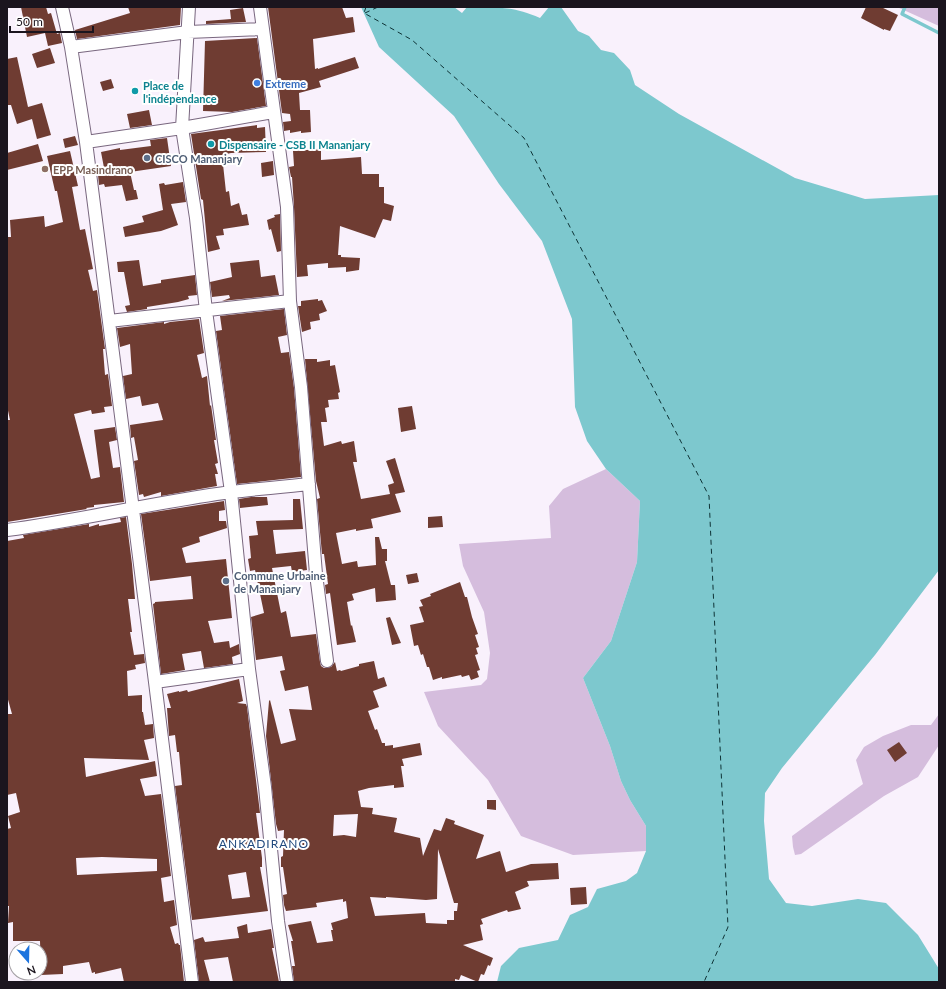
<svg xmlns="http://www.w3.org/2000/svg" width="946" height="989" viewBox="0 0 946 989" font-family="Lato,sans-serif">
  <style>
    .green { fill: #d5bddd }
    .water { fill: #7dc8ce }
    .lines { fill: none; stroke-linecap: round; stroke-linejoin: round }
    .stream { stroke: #7dc8ce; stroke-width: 3.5 }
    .ferry { stroke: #0e3336; stroke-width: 1; stroke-dasharray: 5 4; stroke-linecap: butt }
    .building { fill: #6f3c32; fill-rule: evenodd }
    .minor-casing { stroke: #79677f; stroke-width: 14 }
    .minor { stroke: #fff; stroke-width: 12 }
    .shop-dot { fill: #3f7fe0; stroke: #fff; stroke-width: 1.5 }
    .culture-dot { fill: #0f9aa8; stroke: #fff; stroke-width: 1.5 }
    .service-dot { fill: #5c6f8a; stroke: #fff; stroke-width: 1.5 }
    .education-dot { fill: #8d6e63; stroke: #fff; stroke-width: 1.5 }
    .labels { text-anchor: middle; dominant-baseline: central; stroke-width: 4; stroke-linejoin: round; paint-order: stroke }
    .shop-label { font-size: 11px; font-weight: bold; fill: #366cbe; stroke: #fff; text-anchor: start }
    .culture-label { font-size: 11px; font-weight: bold; fill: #0d838f; stroke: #fff; text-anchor: start }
    .service-label { font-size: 11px; font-weight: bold; fill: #4e5e75; stroke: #fff; text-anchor: start }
    .education-label { font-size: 11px; font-weight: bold; fill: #785e54; stroke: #fff; text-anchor: start }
    .neighbourhood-label { font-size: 12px; letter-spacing: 1px; fill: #224a7f; stroke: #fff }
  </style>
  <rect width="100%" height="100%" fill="#f9f1fc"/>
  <path class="green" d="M897 7H939V26Z
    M606 469 640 501 637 562 611 641 583 678 610 746 621 781 630 800 646 826V851L573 855 521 836 488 780 438 726 424 692 481 685 487 679 490 653 484 612 463 566 459 544 551 538 549 506 563 489Z
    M939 714V745L918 777 884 796 801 854 795 855 793 847 792 836 863 784 856 760 864 747 883 736 911 725H931Z"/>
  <path class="water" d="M361 7H454L462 13 467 7C496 7 512 6 540 18L549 7H561L578 31 589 36 601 50 614 53 630 70 635 85 679 114 795 178 865 199 939 195V570L875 655 782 768 765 793 764 821 769 879 786 903 812 906 858 899 886 903 918 935 939 969V982H497L501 966 519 948 558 940 570 915 588 907 597 889 626 881 637 873 646 851V826L630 800 621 781 610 746 583 678 611 641 637 562 640 501 606 469 587 441 575 407 572 319 542 241 499 184 454 116 379 47Z"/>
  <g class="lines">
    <path class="stream" d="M905 7 902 14 939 33"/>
    <path class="ferry" d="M366 7 364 13 412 40 524 138 709 496 728 927 704 982
      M365 13 378 7"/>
  </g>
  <path class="building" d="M21 7H46L48 14 51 13 57 34 60 33 62 43 48 46 45 33 27 37Z
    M128 7H181L180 25 77 39 75 30 130 13Z
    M268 7H342L346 18 353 17 355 32 313 39 315 69 318 68V69L355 57 359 68 319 81 321 87 299 93 300 110H310L311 132 301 133V131L290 133V130L284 131 283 122 291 121 290 114 282 113Z
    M866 7H881L898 15 890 31 884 29V30L861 18Z
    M243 8 246 22 206 24V21L231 19 230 10Z
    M257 38 266 106 232 112 203 111 205 41Z
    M50 48 55 63 37 68 32 54Z
    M17 57 28 107 42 103 51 135 37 139 32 119 17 124 11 105H7V59Z
    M111 79 114 88 103 91 100 82Z
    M149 110 152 125 130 128 127 114Z
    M257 125V128L265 127 266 152 231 153 222 155 226 192 229 191 231 206 239 203 242 215 247 214 249 225 223 229 224 235 216 236 220 249 208 252 203 200 201 199 191 134Z
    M75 136 78 145 65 148 63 139Z
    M167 138 171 166 130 172 134 190H136L138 199 126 201 122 185 105 187 104 184 99 185 98 175 105 173 101 152 120 148V150L151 146 150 140Z
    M38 144 43 161 7 170V153Z
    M321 149V160L361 157 362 174H379V187H384V203L394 206 391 221 383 219 375 238 340 226 338 255H341V257L360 258 359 270 346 272V267L328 268V263L307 265 308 276 297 277 294 207 292 177H291L289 167 294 166 293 151Z
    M70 151 78 186 72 187 80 230 85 229 93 269 88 270 93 291 97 290 105 349H103L105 375 108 374 112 406 104 407 105 412 92 414 91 410 74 414 91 479 100 477 94 430 115 427 117 440 109 442 113 468 120 467 124 502 94 505V507L86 508 87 509 7 522V420H10L7 406V237H11L10 220 44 216 45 227 63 222 57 191H55L47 156Z
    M273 161 274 175 262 177 261 163Z
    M183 182 186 202 171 204 178 225 161 231 125 237 123 227 144 222 142 216 163 210 159 184 164 183 165 185Z
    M280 214 281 251 277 252 271 229 269 230 267 220 275 217 274 215Z
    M139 260 143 286 161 283V280L195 275 197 295 188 296 189 299 178 302 147 307V309L127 312 125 306 130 305 124 272H118L117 262Z
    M259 260 261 277 275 275 279 295 222 301 230 298 229 295 212 297 210 282 232 277 230 263Z
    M318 299V301L322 300 327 311 319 314 320 320 310 322 311 329 302 332 298 306H301V301Z
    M284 309 287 335 278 337 281 353 289 352 294 388 301 477 237 484 216 331 222 330 220 316Z
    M199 319 204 353 197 355 202 378 207 376 210 406 211 405 216 440H214L218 463 215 464 218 474H215L217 486 161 496V492L144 497 143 494 139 495 134 461 138 460 134 437 131 438 130 425 163 420 158 403 142 406 140 396 126 399 123 376 132 374 130 344 120 347 117 328 164 322V324L170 322Z
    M305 359H317V362L330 360V366L335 365 340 392 338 393 339 399 328 400 329 407 325 408 327 422H321L324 446 341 441 342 444 354 441 357 462H353L361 499 390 494 388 485 394 483 386 461 395 458 405 492 395 494 401 512 371 519 373 528 356 531V529L336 533 342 564 357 561 358 567 376 565 375 537H379L382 549H387V561H385L391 585H395L396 600 376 602 375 588 352 594 354 600 347 602 351 626 352 625 356 642 337 645 330 593 326 594 325 585 328 584 324 554H322L317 499 320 498 316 481Z
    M412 406 416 429 401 432 398 408Z
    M251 497H267L268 505 240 508 239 499Z
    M293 499H300L303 529 273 530 276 554 305 551 307 570 292 572 291 566 272 568 281 613 286 611 291 637 316 634 320 662 321 666 324 668 331 667 335 662 337 671 340 670 341 671 359 666V664L374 661 378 679 384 677 387 686 373 691 379 707 368 711 375 730 377 729 382 743H385V746L393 745V748L420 743 422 755 402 759 404 766H401L404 787 394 788V785L369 788 358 791 361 807 373 808 372 814 397 818 394 832 420 838 423 856 434 829 441 831 446 818 455 821 454 824 484 835 476 859 500 851 506 872 531 864 558 863 559 879 527 881 529 886 515 892 521 909 508 912 507 910 481 919 483 924 480 925 483 940 463 945 493 958 490 966 488 965 484 975 481 974 478 982 461 975 459 980 455 979V982H294L292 966H295L291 941H293L288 925 311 921 317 943 333 941 331 930H333L331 923 348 918 346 901 343 902V899L316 903 317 907 286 911 284 905 283 895 287 894 283 867H281V857L283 856 284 830 278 831 276 824 266 736 269 701 270 700 281 744 296 740 289 709 312 710 308 686 285 691 280 671 285 670 282 656 256 660 251 617 264 613 255 570 250 571 248 559 251 558 249 536 258 535 256 521 293 520ZM358 814 356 837 344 835 333 836 334 815ZM438 849 454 903H458L457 911H454V920H447V924L426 923 425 913 375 916 370 897 386 898V897L426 900 437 899Z
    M224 501 225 510 219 511V521H226L227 528 199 537 200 542 182 548 186 563 226 559 232 618 208 621 214 643 229 641 230 648 239 644 240 654 232 657 233 664 204 668 201 651 182 654 185 670 161 674 153 604 155 603V602L193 599 191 576 150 581 141 514Z
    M442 516 443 527 428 528V517Z
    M126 517 132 564 135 599H128L132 632H130L134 655 144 654 145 663 135 665 136 669 127 671 128 696 142 695V712H143L145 725 153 724 154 738 144 740 149 760 84 758 86 777 155 761 157 776 140 779 145 796 161 794 171 876 161 878 164 902 174 900 177 925 170 927 175 944 178 943 179 945H180L184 982H124L121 968 95 974V972L92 973 89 962 63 966V974L41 975 40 941H13V922L8 923 9 906H7V829L11 828 8 816 20 812 16 793 7 795V714H12L7 696V541L24 538 23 535 89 524V527L99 524V526L121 522 120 518ZM102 857 157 859V871L77 875 76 858Z
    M417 573 419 582 408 584 406 575Z
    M460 582 465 597H467L472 617 478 634 475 635 479 647 476 648 478 654 475 655 480 670 477 671 479 677 471 680 469 675 462 677 461 675 442 679V677L433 680 429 667H427L423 654 421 655 418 645 414 646 410 625 424 622 419 607 423 606 420 600 431 596 430 594Z
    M390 617 401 643 392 645 386 618Z
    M239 679 243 701 237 703 246 704 247 707 260 813H256L262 858V867H260L268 911 192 920 175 786 182 785 179 752H177L175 735 169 736 167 708H171L167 694 179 691V692L187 690 188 692ZM246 872 250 897 232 899 228 875Z
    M899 742 907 753 895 762 887 750Z
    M487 800H496V810L487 809Z
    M586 887 587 904 571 905 570 888Z
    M247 924 248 933 271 929 274 948H272L279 982H233L228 957 204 960 210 982H199L194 940 203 937 205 942 239 938 237 927Z"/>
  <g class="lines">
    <defs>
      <path id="minor" d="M62 7 71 47 86 142 155 682 192 982
        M189 7 182 128 196 218 206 311 231 492 249 669 265 787 278 921 287 982
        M260 7 287 207 290 301 301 387 316 574 327 661
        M71 47 188 32 262 29
        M86 142 182 128 273 112
        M109 321 290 301
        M7 530C82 520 156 502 231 492 257 489 283 487 309 484
        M155 682 249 669"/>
    </defs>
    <use href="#minor" class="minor-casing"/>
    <use href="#minor" class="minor"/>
  </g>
  <circle class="shop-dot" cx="257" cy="83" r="4"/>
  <g class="culture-dot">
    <circle cx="135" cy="91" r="4"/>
    <circle cx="211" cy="144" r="4"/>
  </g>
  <g class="service-dot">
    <circle cx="147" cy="158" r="4"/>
    <circle cx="226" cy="581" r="4"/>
  </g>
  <circle class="education-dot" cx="45" cy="169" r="4"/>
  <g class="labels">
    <g class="shop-label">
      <text x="265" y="83">Extreme</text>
    </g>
    <g class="culture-label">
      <text x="143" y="85">Place de<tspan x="143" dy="13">l'indépendance</tspan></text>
      <text x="219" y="144">Dispensaire - CSB II Mananjary</text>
    </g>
    <g class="service-label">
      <text x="155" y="158">CISCO Mananjary</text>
      <text x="234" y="575">Commune Urbaine<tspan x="234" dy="13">de Mananjary</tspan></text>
    </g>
    <g class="education-label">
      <text x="53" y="169">EPP Masindrano</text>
    </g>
    <g class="neighbourhood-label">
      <text x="264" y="843">ANKADIRANO</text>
    </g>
  </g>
  <rect width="946" height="989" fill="none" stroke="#1b151e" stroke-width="16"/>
  <g transform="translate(28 961) rotate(160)"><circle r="19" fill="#ffffff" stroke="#a4a1a5"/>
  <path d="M0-3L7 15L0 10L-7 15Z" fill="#1d74de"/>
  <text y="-6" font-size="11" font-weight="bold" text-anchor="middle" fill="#1b151e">N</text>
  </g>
  <path d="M10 26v6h83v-6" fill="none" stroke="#1b151e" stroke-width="2"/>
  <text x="16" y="26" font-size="12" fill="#1b151e" stroke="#ffffff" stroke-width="3" paint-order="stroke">50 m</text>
</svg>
